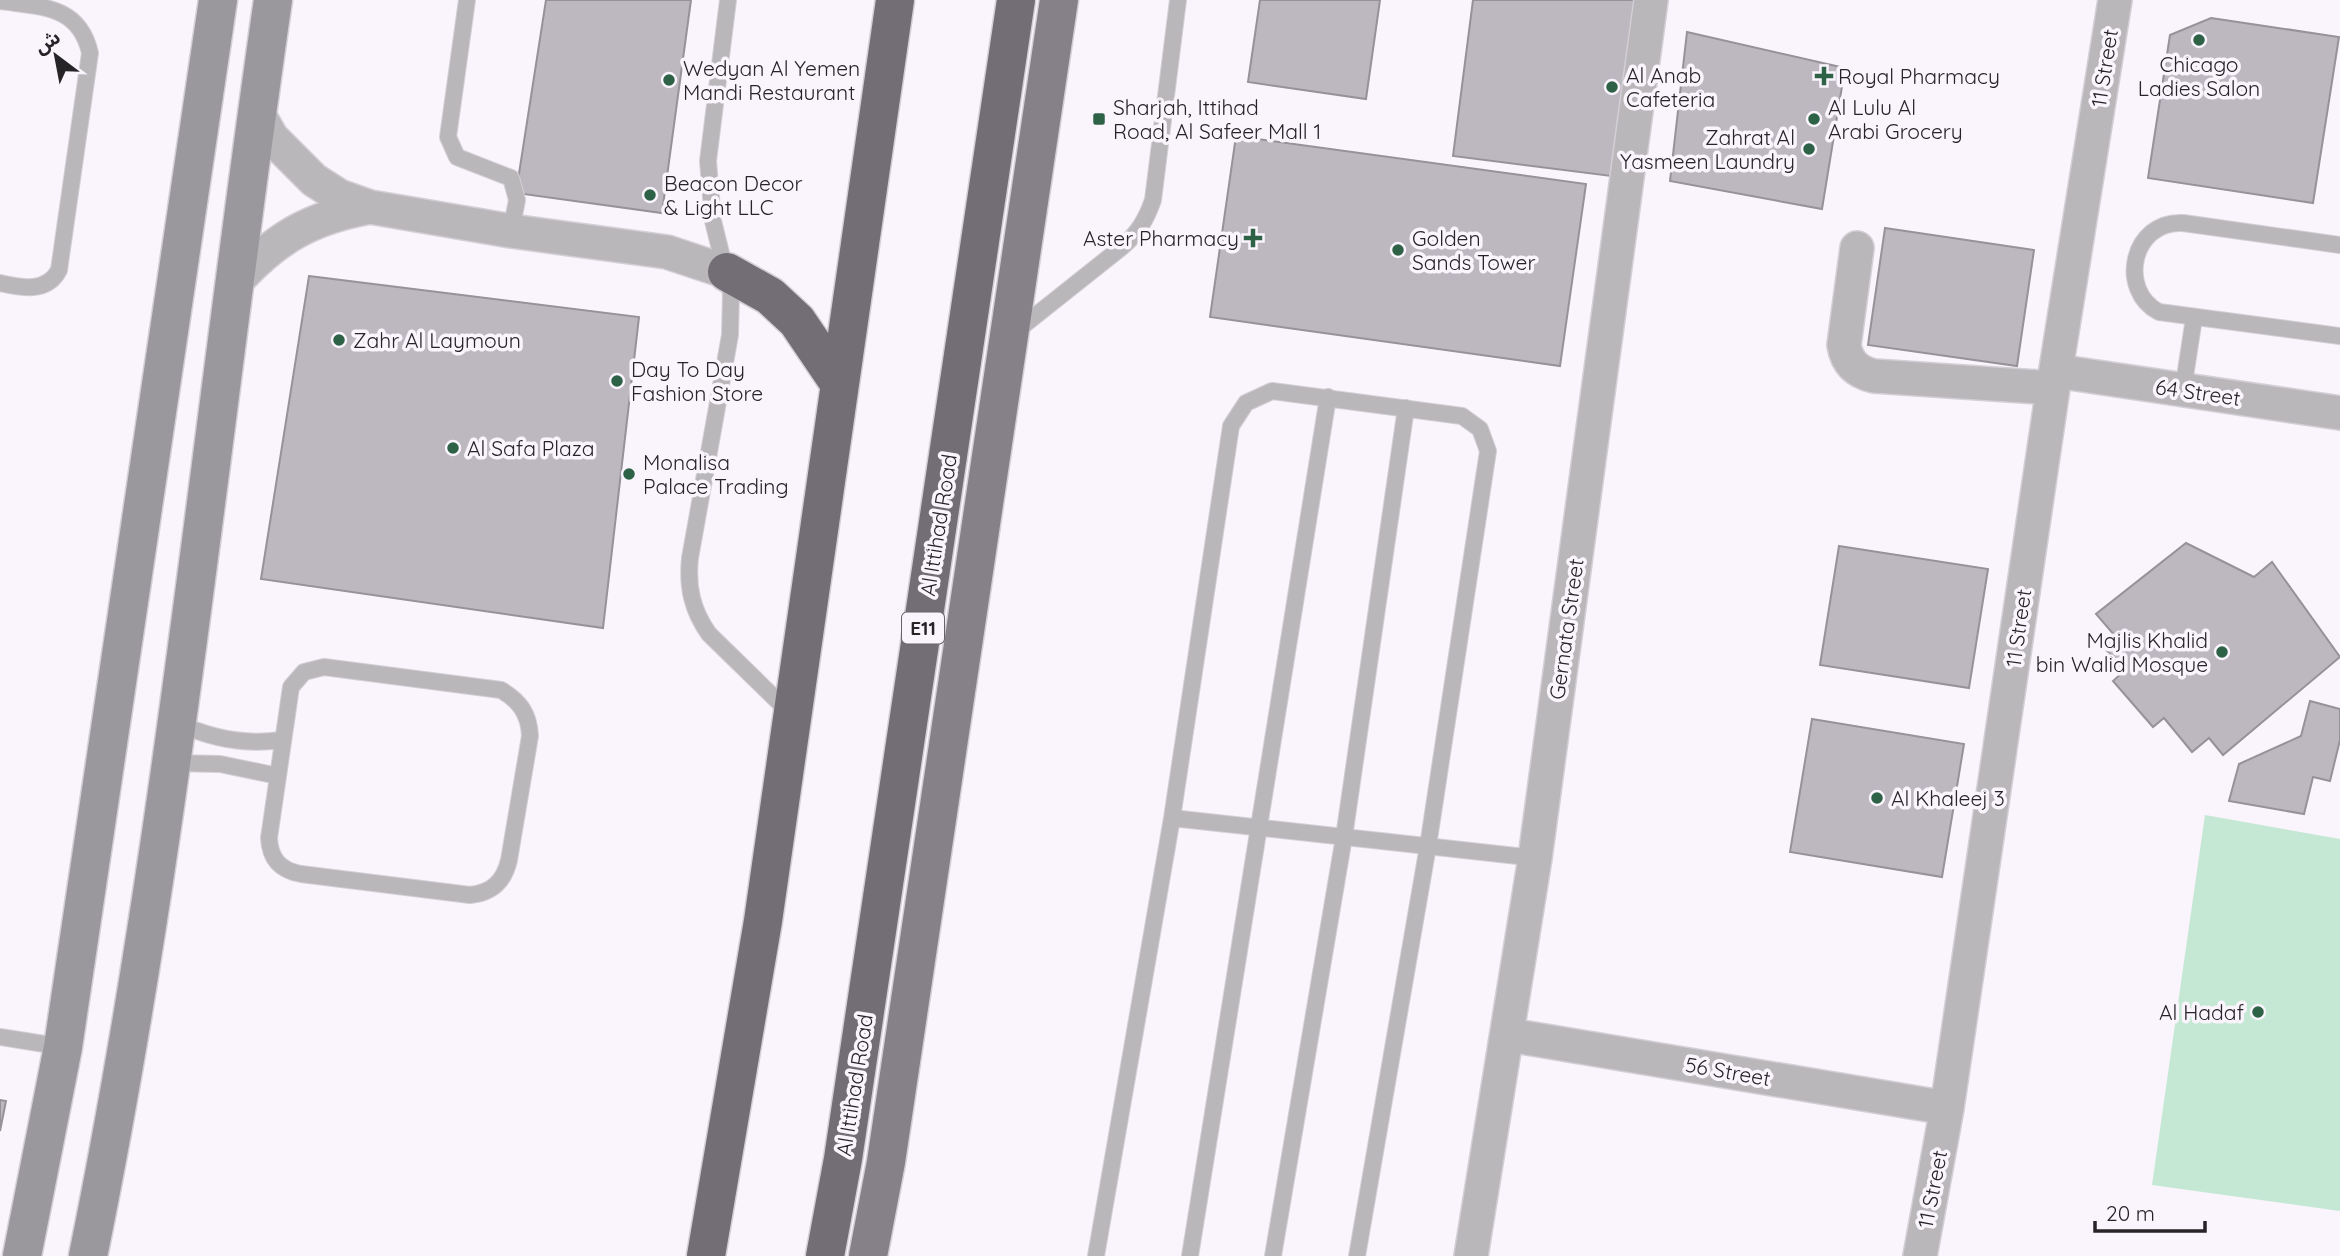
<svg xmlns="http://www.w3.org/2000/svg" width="2340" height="1256" viewBox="0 0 2340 1256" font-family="Quicksand,'Noto Sans Arabic',sans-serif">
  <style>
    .green { fill: #c4e8d3 }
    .building { fill: #bdb8c0; stroke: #979199; stroke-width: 2 }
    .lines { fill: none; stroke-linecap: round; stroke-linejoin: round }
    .lane-casing { stroke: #d4cfd6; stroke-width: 18 }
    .street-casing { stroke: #d4cfd6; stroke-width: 36 }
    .secondary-casing { stroke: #d4cfd6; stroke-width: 41 }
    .primary-casing { stroke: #d4cfd6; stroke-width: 41 }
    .highway-casing { stroke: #d4cfd6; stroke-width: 41 }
    .lane { stroke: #b9b7ba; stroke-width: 16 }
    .street { stroke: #b9b7ba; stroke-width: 33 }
    .secondary { stroke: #9b989d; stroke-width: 38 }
    .primary { stroke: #868188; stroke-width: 38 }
    .highway { stroke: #736e75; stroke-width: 38 }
    .poi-dot { fill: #2e6247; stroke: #faf4fd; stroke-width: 2.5 }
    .labels { text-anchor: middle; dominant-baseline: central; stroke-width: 7; stroke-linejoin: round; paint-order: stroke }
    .shield { fill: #faf4fd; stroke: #666267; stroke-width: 2 }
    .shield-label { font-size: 19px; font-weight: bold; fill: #262427 }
    .poi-label { font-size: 21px; fill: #262427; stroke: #faf4fd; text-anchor: start }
    .street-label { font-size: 21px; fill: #262427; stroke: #faf4fd }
  </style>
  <rect width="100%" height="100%" fill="#faf4fd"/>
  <path class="green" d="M2205 815 2340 839V1211L2152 1185Z"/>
  <path class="building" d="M546 0H691L662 213 516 193Z
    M1260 0H1380L1366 99 1248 82Z
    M1473 0H1634L1611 176 1453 156Z
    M2211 18 2339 37 2313 203 2148 178 2170 35Z
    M1687 32 1845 68 1822 209 1670 181Z
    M1236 136 1586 184 1560 366 1210 317Z
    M1885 228 2034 250 2017 366 1868 345Z
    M309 276 639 317 603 628 261 579Z
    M2186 543 2254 577 2272 562 2340 657 2223 755 2209 738 2192 752 2164 718 2153 727 2113 681 2124 671 2103 646 2116 637 2096 614Z
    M1839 546 1988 569 1969 688 1820 665Z
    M2310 701 2340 709V740L2330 781 2313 777 2304 814 2229 801 2239 764 2301 736Z
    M1812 719 1964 744 1942 877 1790 852Z
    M0 1100 6 1101 0 1131Z"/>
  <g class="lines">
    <defs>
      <path id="lane" d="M467 0 448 137 457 157 511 178 517 200 511 231
        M728 0 708 161 713 221 731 293 730 335 690 558C687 587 692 610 709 634L791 714
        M0 1C41 7 79 5 90 53L59 270C47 293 22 288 0 283
        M2340 245 2183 223C2132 220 2117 290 2159 312L2340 336
        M1015 332 1122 247C1138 233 1146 220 1153 200L1178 0
        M2183 390 2194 318
        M324 667 501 690C520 701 529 714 530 736L509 860C504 882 491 893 470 895L301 874C280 870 270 859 269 838L291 687 304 672Z
        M178 723C210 738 246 745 281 740
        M173 763 220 764 278 776
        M1172 818 1535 858
        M0 1037 63 1047
        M1096 1256 1172 818 1231 426 1246 403 1272 391 1462 416 1480 429 1488 451 1428 846 1357 1256
        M1190 1256 1328 397
        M1273 1256 1344 837 1406 408"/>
      <path id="street" d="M257 112 272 138 314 180 339 196 370 207 511 231 667 252 727 272
        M1857 248 1844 345C1847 363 1857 372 1874 376L2053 388
        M233 285C274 239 309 218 370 207
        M2056 371 2340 413
        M1509 1035 1947 1108
        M1471 1256 1535 858 1651 0
        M1920 1256 1947 1108 2053 388 2115 0"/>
      <path id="secondary" d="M22 1256 63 1047 218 0
        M88 1256C173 841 212 419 273 0"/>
      <path id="primary" d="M868 1256 886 1162 1059 0"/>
      <path id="highway" d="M727 272 770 296 797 321 839 383
        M706 1256 763 921 895 0
        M825 1256 843 1159 1016 0"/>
    </defs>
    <use href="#lane" class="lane-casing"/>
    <use href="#street" class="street-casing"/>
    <use href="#secondary" class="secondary-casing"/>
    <use href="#primary" class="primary-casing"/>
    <use href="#highway" class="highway-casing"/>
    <use href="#lane" class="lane"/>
    <use href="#street" class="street"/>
    <use href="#secondary" class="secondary"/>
    <use href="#primary" class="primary"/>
    <use href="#highway" class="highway"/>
  </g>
  <g class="poi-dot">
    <circle cx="2199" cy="40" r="7"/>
    <path d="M1820.5 65.5h7v7h7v7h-7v7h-7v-7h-7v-7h7z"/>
    <circle cx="669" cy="80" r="7"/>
    <circle cx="1612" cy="87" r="7"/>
    <rect x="1092" y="112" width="14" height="14" rx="3.5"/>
    <circle cx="1814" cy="119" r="7"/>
    <circle cx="1809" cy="149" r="7"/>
    <circle cx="650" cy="195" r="7"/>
    <path d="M1249.5 227.5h7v7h7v7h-7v7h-7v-7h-7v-7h7z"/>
    <circle cx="1398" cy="250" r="7"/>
    <circle cx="339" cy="340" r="7"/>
    <circle cx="617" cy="381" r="7"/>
    <circle cx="453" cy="448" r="7"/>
    <circle cx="629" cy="474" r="7"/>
    <circle cx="2222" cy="652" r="7"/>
    <circle cx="1877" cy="798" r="7"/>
    <circle cx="2258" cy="1012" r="7"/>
  </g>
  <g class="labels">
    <rect class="shield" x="902" y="612.5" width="42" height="31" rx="5"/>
    <g class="shield-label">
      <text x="923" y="628">E11</text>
    </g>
    <g class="poi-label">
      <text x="2199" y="64" text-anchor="middle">Chicago<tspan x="2199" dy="24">Ladies Salon</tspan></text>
      <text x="683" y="68">Wedyan Al Yemen<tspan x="683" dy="24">Mandi Restaurant</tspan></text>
      <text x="1626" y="75">Al Anab<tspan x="1626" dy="24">Cafeteria</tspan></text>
      <text x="1838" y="76">Royal Pharmacy</text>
      <text x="1113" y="107">Sharjah, Ittihad<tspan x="1113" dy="24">Road, Al Safeer Mall 1</tspan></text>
      <text x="1828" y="107">Al Lulu Al<tspan x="1828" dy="24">Arabi Grocery</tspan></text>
      <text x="1795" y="137" text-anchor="end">Zahrat Al<tspan x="1795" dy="24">Yasmeen Laundry</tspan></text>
      <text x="664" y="183">Beacon Decor<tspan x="664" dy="24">&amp; Light LLC</tspan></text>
      <text x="1239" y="238" text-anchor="end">Aster Pharmacy</text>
      <text x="1412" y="238">Golden<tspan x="1412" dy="24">Sands Tower</tspan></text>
      <text x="353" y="340">Zahr Al Laymoun</text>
      <text x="631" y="369">Day To Day<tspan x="631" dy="24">Fashion Store</tspan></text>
      <text x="467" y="448">Al Safa Plaza</text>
      <text x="643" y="462">Monalisa<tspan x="643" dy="24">Palace Trading</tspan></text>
      <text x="2208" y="640" text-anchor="end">Majlis Khalid<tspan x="2208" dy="24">bin Walid Mosque</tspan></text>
      <text x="1891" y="798">Al Khaleej 3</text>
      <text x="2244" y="1012" text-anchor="end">Al Hadaf</text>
    </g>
    <g class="street-label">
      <text transform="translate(2104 68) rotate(-81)">11 Street</text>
      <text transform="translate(2198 392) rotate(8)">64 Street</text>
      <text transform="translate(938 525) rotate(-81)">Al Ittihad Road</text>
      <text transform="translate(2018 628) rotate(-82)">11 Street</text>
      <text transform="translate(1566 629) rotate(-82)">Gernata Street</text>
      <text transform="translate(1728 1071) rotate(10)">56 Street</text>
      <text transform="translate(854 1085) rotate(-81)">Al Ittihad Road</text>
      <text transform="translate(1932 1189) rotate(-79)">11 Street</text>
    </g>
  </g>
  <g transform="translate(56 56) rotate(328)" stroke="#faf4fd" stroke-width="5" paint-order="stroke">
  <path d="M0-5L12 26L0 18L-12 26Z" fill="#262427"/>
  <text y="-10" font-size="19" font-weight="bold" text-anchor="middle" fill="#262427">ش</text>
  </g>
  <path d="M2095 1221v10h110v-10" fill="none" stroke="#262427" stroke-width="3.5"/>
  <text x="2106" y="1221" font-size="21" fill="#262427" stroke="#faf4fd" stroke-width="5" paint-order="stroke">20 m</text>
</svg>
